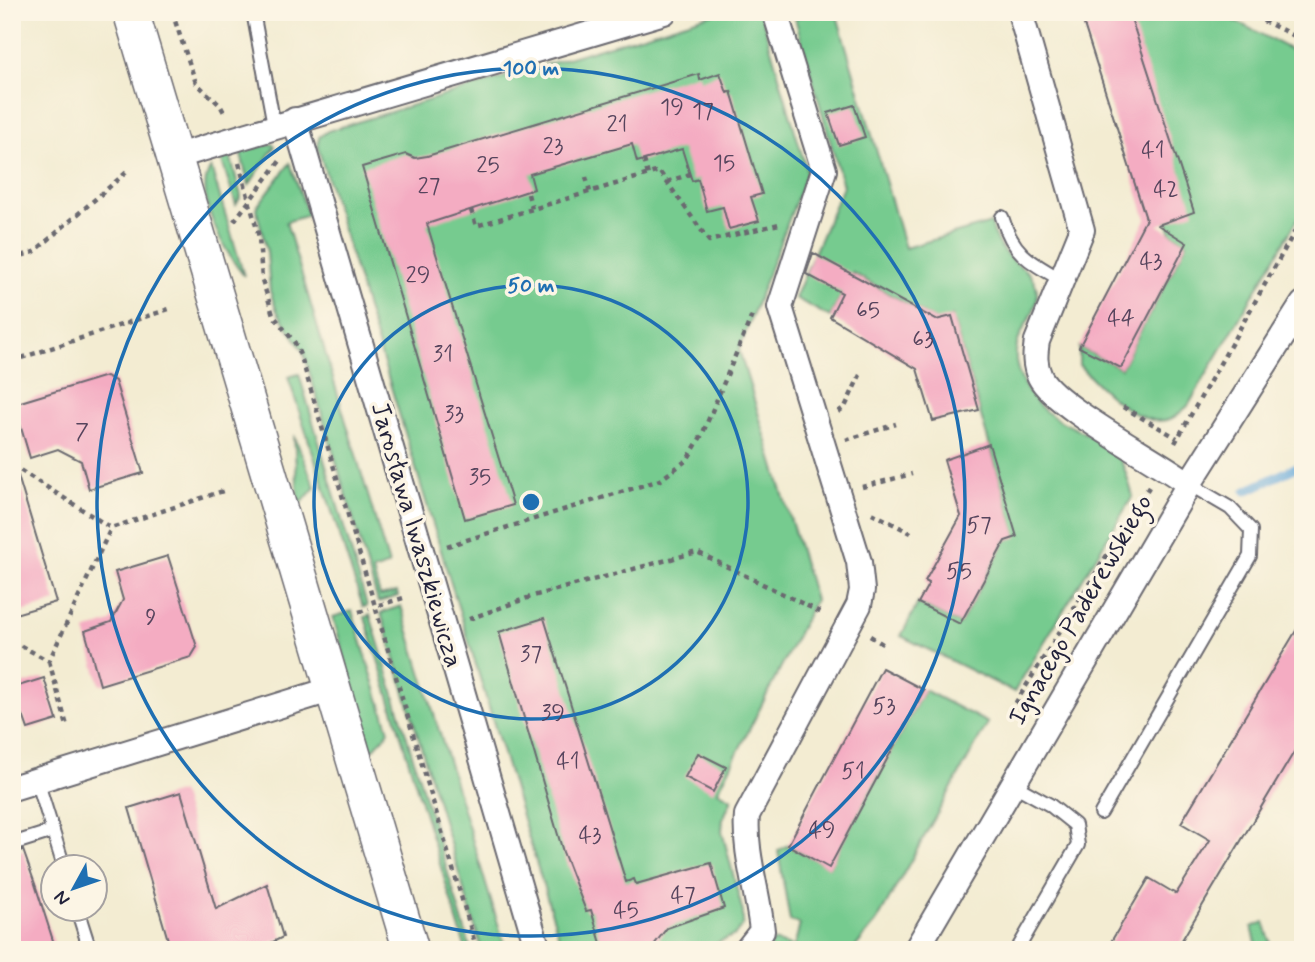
<svg xmlns="http://www.w3.org/2000/svg" width="1315" height="962" viewBox="0 0 1315 962" font-family="Mynerve,sans-serif">
  <style>
    .green { fill: #76cb8f; stroke: #4c7665; stroke-width: 2 }
    .lines { fill: none; stroke-linecap: round; stroke-linejoin: round }
    .stream { stroke: #65a8da; stroke-width: 9 }
    .building { fill: #f4acc2 }
    .lane-casing { stroke: #6b6970; stroke-width: 16 }
    .street-casing { stroke: #6b6970; stroke-width: 28 }
    .secondary-casing { stroke: #6b6970; stroke-width: 38 }
    .path { stroke: #6b6970; stroke-width: 4.5; stroke-dasharray: 5 5; stroke-linecap: butt }
    .lane { stroke: #fff; stroke-width: 12 }
    .street { stroke: #fff; stroke-width: 24 }
    .secondary { stroke: #fff; stroke-width: 35 }
    .ring { fill: none; stroke: #1f6fb2; stroke-width: 3.5 }
    .labels { text-anchor: middle; dominant-baseline: central; stroke-width: 7; stroke-linejoin: round; paint-order: stroke }
    .number-label { font-size: 23px; fill: #56445d }
    .street-label { font-size: 26px; fill: #22223b; stroke: #fcf5e5 }
    .centre { fill: #1f6fb2; stroke: #fcf5e5; stroke-width: 3.5 }
    .ring-label { font-size: 21px; text-anchor: middle; font-weight: bold; fill: #1f6fb2; stroke: #fcf5e5; stroke-width: 7; stroke-linejoin: round; paint-order: stroke }
  </style>
  <rect width="100%" height="100%" fill="#fcf5e5"/>
  <filter id="ink" filterUnits="userSpaceOnUse"><feTurbulence type="fractalNoise" baseFrequency=".0143" numOctaves="2"/><feDisplacementMap in="SourceGraphic" scale="14" xChannelSelector="R" yChannelSelector="G"/><feConvolveMatrix kernelMatrix="1 2 1 2 8 2 1 2 1" color-interpolation-filters="sRGB"/></filter>
  <filter id="wash" filterUnits="userSpaceOnUse"><feTurbulence type="fractalNoise" baseFrequency=".00686" numOctaves="4" result="noise"/><feDisplacementMap in="SourceGraphic" scale="28" xChannelSelector="R" yChannelSelector="G"/><feGaussianBlur stdDeviation="1.57" result="paint"/><feColorMatrix in="noise" values="0 0 0 0 0 0 0 0 0 0 0 0 0 0 0 0 0 1.4 0 .05"/><feComposite in="paint" operator="in"/></filter>
  <g filter="url(#wash)">
    <rect width="100%" height="100%" fill="#f3ecd2"/>
    <path class="green" d="M719 12H757L762 18 807 172 739 350 815 600 718 791 732 799 723 819 722 831 743 913V925L735 935 701 950H563L318 148 319 137 328 131Z
      M814 12H836L905 248 991 223C1000 266 1028 261 1036 286 1046 322 990 336 1031 396 1052 426 1090 429 1115 452 1124 461 1129 484 1133 496L1014 692 901 636 918 603 960 624 1005 541 1016 536 952 316 940 323 853 273 830 317 795 298 843 186 795 18Z
      M1129 12H1218L1303 56V210L1188 406C1183 410 1176 417 1170 419 1140 430 1097 385 1079 365V347L1121 368 1187 243 1171 233 1167 221Z
      M272 144 275 146 249 185 240 151Z
      M230 155 241 196 236 205 221 158Z
      M290 163 308 215 286 222 389 565 373 571 380 596 397 592 398 596 378 602 303 351 277 311 270 291 267 252 256 208Z
      M211 167 244 276C225 252 192 195 211 167Z
      M299 374 367 606 363 607 288 377Z
      M294 435 315 487 300 505 298 499Z
      M401 606 506 950H482L381 613Z
      M352 611 389 731 372 751 333 617Z
      M370 615 471 950H466L365 617Z
      M924 690 988 723 877 921 853 950H767L773 941 794 947 800 924 790 921 778 851 788 845 829 867Z
      M1264 922 1273 950H1258L1252 927Z"/>
    <g class="lines">
      <path class="stream" d="M1246 491 1303 464"/>
    </g>
    <g id="blocks">
      <path class="building" d="M1080 12H1129L1194 212 1158 225 1187 243 1121 368 1079 347 1146 219Z
        M720 73 727 93 731 91 762 194 751 197 759 221 729 229 723 207 707 211 698 179 692 181 682 149 637 162 632 144 530 174 534 189 427 224 513 505 465 519 362 167 406 154 415 158 427 156 699 74 700 80Z
        M854 105 865 137 839 145 828 113Z
        M813 253 936 320 952 316 979 410 933 421 917 369 830 317 842 293 806 274Z
        M106 376 115 381 143 473 89 489 81 461 58 449 30 458 14 404Z
        M989 444 1017 537 1005 541 960 624 918 603 929 583 925 581 961 516 944 460Z
        M18 476 56 602 12 615V477Z
        M168 556 197 647 191 657 100 685 85 631 111 622 123 600 115 572Z
        M544 618 626 882 634 879 636 884 711 863 724 908 667 928 650 950H603L591 910 586 911 563 852 499 632Z
        M1303 619V737L1176 950H1106L1149 878 1176 894 1210 840 1181 823Z
        M882 668 924 690 829 868 788 845Z
        M44 678 57 720 28 729 23 715 12 719V688Z
        M698 753 726 767 713 792 685 777Z
        M181 792 216 909 267 884 283 937 257 950H171L129 808Z
        M23 850 35 884 56 950H12V853Z"/>
    </g>
  </g>
  <g filter="url(#ink)">
    <use href="#blocks" fill-opacity="0" stroke="#6b6970" stroke-width="2"/>
    <g class="lines">
      <defs>
        <path id="lane" d="M253 12 274 125
          M1002 217C1013 254 1030 262 1062 280
          M37 780 64 867
          M1014 785 1050 805 1075 825 1078 845 1017 950
          M1101 813 1250 556 1251 530 1230 508 1189 484
          M12 844 53 831
          M77 909 90 950"/>
        <path id="street" d="M1020 12 1082 230 1037 341C1035 354 1034 365 1040 377 1055 407 1156 459 1189 484
          M295 120 538 950
          M174 157 664 12
          M12 788 333 689
          M747 950 762 931C758 891 744 854 747 815L859 605 862 590 859 562 780 307 824 170 775 12
          M916 950 1189 484 1303 304"/>
        <path id="secondary" d="M131 12 411 950"/>
      </defs>
      <use href="#lane" class="lane-casing"/>
      <use href="#street" class="street-casing"/>
      <use href="#secondary" class="secondary-casing"/>
      <path class="path" d="M172 12 196 83 220 105 225 114
        M1245 12 1303 40
        M644 160 648 175
        M239 163 259 237 262 280 268 298 273 315 295 343 302 360 477 950
        M586 177 590 192
        M667 182 690 174
        M528 194 532 209
        M471 210 476 226 659 171 709 241 779 224
        M234 221 280 161
        M12 259 34 252 129 170
        M12 361 169 309
        M1123 407 1177 438
        M838 412 845 407 860 375
        M846 440 896 424
        M1175 443 1303 217
        M12 465 111 528 223 491
        M862 487 912 474
        M872 513 911 533
        M447 546 660 480 687 460 702 435 753 313
        M379 605 407 597
        M359 612 369 609
        M469 619 533 596 697 552 824 614
        M870 636 884 645
        M12 641 49 661 111 528
        M49 661 67 726
        M1010 712 1149 487"/>
      <use href="#lane" class="lane"/>
      <use href="#street" class="street"/>
      <use href="#secondary" class="secondary"/>
    </g>
  </g>
  <g class="ring">
    <circle cx="531" cy="502" r="217"/>
    <circle cx="531" cy="502" r="434"/>
  </g>
  <g class="labels">
    <g class="number-label">
      <text x="672" y="108">19</text>
      <text x="703" y="112">17</text>
      <text x="617" y="125">21</text>
      <text x="553" y="147">23</text>
      <text x="1153" y="151">41</text>
      <text x="724" y="164">15</text>
      <text x="488" y="166">25</text>
      <text x="429" y="187">27</text>
      <text x="1166" y="190">42</text>
      <text x="1151" y="262">43</text>
      <text x="418" y="276">29</text>
      <text x="868" y="311">65</text>
      <text x="1121" y="319">44</text>
      <text x="923" y="340">63</text>
      <text x="443" y="355">31</text>
      <text x="454" y="415">33</text>
      <text x="82" y="433">7</text>
      <text x="480" y="478">35</text>
      <text x="979" y="526">57</text>
      <text x="959" y="572">55</text>
      <text x="151" y="618">9</text>
      <text x="531" y="655">37</text>
      <text x="884" y="707">53</text>
      <text x="553" y="714">39</text>
      <text x="568" y="762">41</text>
      <text x="853" y="772">51</text>
      <text x="822" y="831">49</text>
      <text x="590" y="836">43</text>
      <text x="683" y="896">47</text>
      <text x="626" y="911">45</text>
    </g>
    <g class="street-label">
      <text transform="translate(416 535) rotate(74)">Jarosława Iwaszkiewicza</text>
      <text transform="translate(1081 610) rotate(-60)">Ignacego Paderewskiego</text>
    </g>
  </g>
  <circle cx="531" cy="502" r="10" class="centre"/>
  <g class="ring-label">
    <text x="531" y="75">100 m</text>
    <text x="531" y="292">50 m</text>
  </g>
  <rect width="1315" height="962" fill="none" stroke="#fcf5e5" stroke-width="42"/>
  <g transform="translate(74 888) rotate(230)"><circle r="33" fill="#fcf5e5" stroke="#a5a1a1" stroke-width="2"/>
  <path d="M0-5L12 26L0 18L-12 26Z" fill="#1f6fb2"/>
  <text y="-10" font-size="19" font-weight="bold" text-anchor="middle" fill="#22223b">N</text>
  </g>
</svg>
